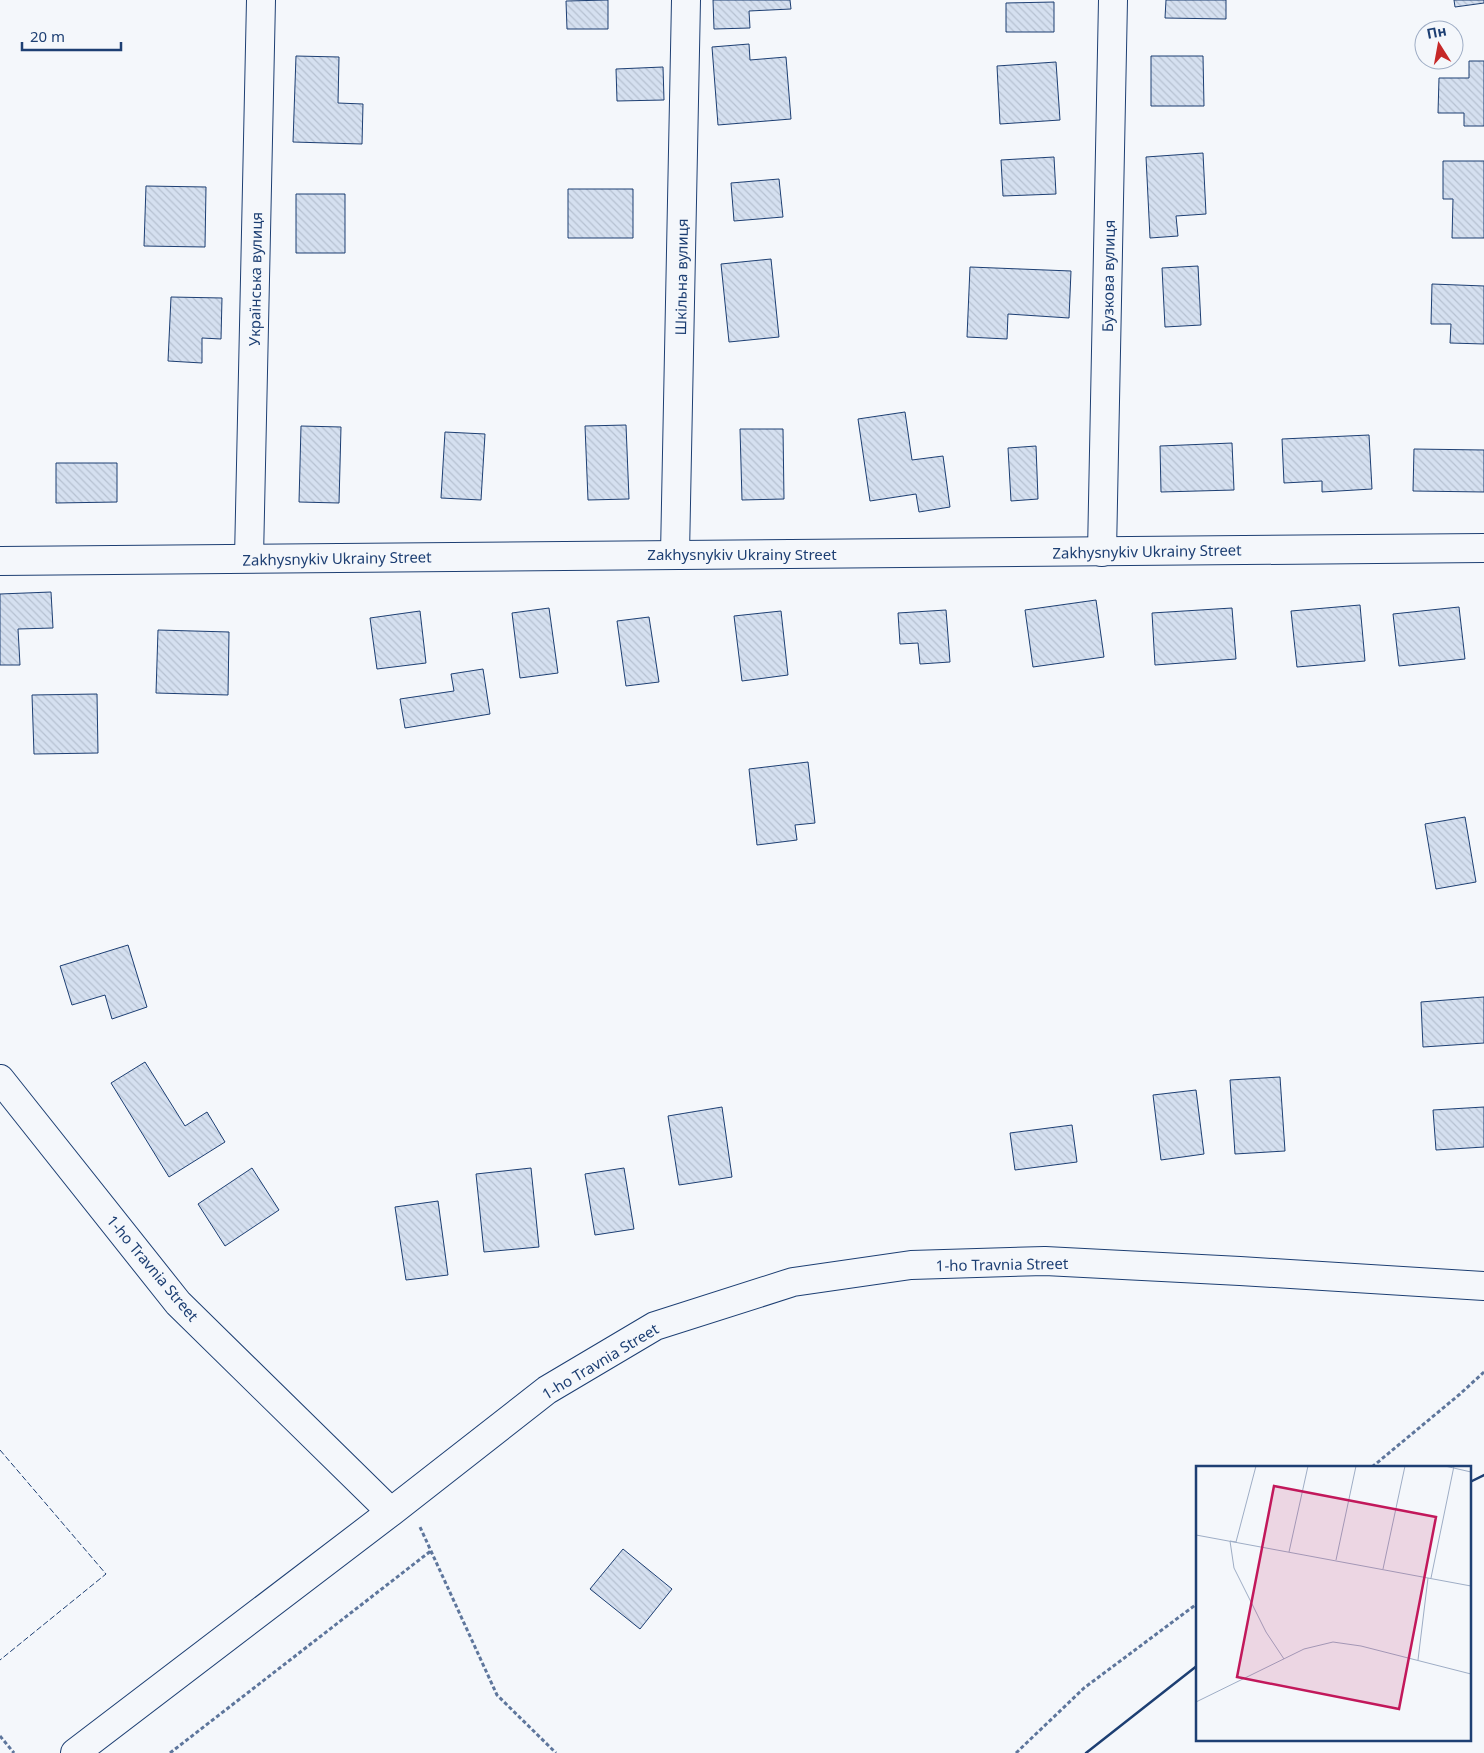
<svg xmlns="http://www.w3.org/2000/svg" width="1484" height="1753" viewBox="0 0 1484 1753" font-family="'Noto Sans',sans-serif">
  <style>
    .building { fill: url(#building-back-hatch); stroke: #1d3f73 }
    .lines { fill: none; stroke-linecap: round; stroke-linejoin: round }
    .street-casing { stroke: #1d3f73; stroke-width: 30 }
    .secondary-casing { stroke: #1d3f73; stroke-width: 30 }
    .path { stroke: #5e769c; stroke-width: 3; stroke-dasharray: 4 2.5; stroke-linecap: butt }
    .street { stroke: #f4f7fb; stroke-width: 28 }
    .secondary { stroke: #f4f7fb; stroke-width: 28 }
    .fence { stroke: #1d3f73; stroke-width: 1; stroke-dasharray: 6 2.5; stroke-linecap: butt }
    .wall { stroke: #1d3f73; stroke-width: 2.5 }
    .labels { text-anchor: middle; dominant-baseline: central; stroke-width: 4; stroke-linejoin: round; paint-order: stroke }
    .street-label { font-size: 15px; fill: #1d3f73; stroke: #f4f7fb }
    .inset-road { fill: none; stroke: #9eadc5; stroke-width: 1 }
    .view { fill: #c2185b; fill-opacity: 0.15; stroke: #c2185b; stroke-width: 2.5 }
    .inset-edge { fill: none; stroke: #1d3f73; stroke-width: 2.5 }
  </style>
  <defs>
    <pattern id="building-back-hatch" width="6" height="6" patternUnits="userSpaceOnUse" patternTransform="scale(1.25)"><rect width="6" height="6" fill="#d5e0f0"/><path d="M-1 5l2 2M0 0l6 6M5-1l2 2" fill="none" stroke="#b6c1d1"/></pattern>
  </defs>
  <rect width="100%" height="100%" fill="#f4f7fb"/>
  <path class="building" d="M608 0V29H567L566 1Z
    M713 0H790L791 9 749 11 750 28 714 29Z
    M1166 0H1226V19L1165 18Z
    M1454 0H1484V3L1455 7Z
    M1054 2V32H1006V3Z
    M749 44 750 60 786 57 791 119 718 125 712 47Z
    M296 56 339 57 338 103 363 104 362 144 293 142Z
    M1151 56H1203L1204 106H1151Z
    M1469 61H1484V126H1464V113H1438L1439 78H1469Z
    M1056 62 1060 120 1000 124 997 66Z
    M663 67 664 100 617 101 616 69Z
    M1203 153 1206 214 1176 216 1178 236 1150 238 1146 157Z
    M1054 157 1056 194 1003 196 1001 160Z
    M1443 161H1484V238H1452L1453 199H1443Z
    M779 179 783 217 734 221 731 183Z
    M146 186 206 187 205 247 144 246Z
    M568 189H633V238H568Z
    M296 194H345V253H296Z
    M771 259 779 337 729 342 721 264Z
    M1198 266 1201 325 1165 327 1162 268Z
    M970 267 1071 271 1069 318 1008 314 1007 339 967 337Z
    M1432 284 1484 286V344L1450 343 1451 324H1431Z
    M171 297 222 298 221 339 202 338V363L168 361Z
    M905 412 912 460 943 456 950 507 919 512 916 494 870 501 858 419Z
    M626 425 629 499 588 500 585 426Z
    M301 426 341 427 339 503 299 502Z
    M740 429H783L784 499 742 500Z
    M445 432 485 434 481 500 441 498Z
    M1369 435 1372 489 1322 492V481L1284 483 1282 439Z
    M1232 443 1234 490 1161 492 1160 446Z
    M1036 446 1038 499 1011 501 1008 448Z
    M1414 449 1484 450V492L1413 491Z
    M56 463H117V502L56 503Z
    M51 592 53 628 18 629 20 665H0V594Z
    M1096 600 1104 657 1033 667 1025 610Z
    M1360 605 1365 661 1297 667 1291 611Z
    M1459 607 1465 659 1399 666 1393 614Z
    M549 608 558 673 520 678 512 613Z
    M1232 608 1236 659 1155 665 1152 613Z
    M946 610 950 662 920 664 918 643 900 644 898 613Z
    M420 611 426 663 377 669 370 618Z
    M781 611 788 675 742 681 734 616Z
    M649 617 659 682 626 686 617 621Z
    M158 630 229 632 228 695 156 693Z
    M483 669 490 714 405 728 400 699 454 691 451 674Z
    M97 694 98 753 34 754 32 695Z
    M808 762 815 823 795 825 797 840 757 845 749 769Z
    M1465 817 1476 882 1436 889 1425 824Z
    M128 945 147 1007 112 1019 105 995 72 1005 60 966Z
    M1484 997V1043L1423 1047 1421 1002Z
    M145 1062 185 1126 207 1112 225 1142 169 1177 111 1083Z
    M1280 1077 1285 1151 1235 1154 1230 1080Z
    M1196 1090 1204 1154 1161 1160 1153 1095Z
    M722 1107 732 1177 679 1185 668 1116Z
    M1484 1107V1147L1436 1150 1433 1110Z
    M1072 1125 1077 1162 1015 1170 1010 1133Z
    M252 1168 279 1210 225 1246 198 1204Z
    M531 1168 539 1247 484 1252 476 1174Z
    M624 1168 634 1229 595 1235 585 1174Z
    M438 1201 448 1275 406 1280 395 1207Z
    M623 1549 672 1589 640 1629 590 1589Z"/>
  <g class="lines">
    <defs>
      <path id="street" d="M1102 552 1113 0
        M675 554 686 0
        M249 558 261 0
        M0 1079 178 1303 391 1512
        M75 1753 391 1512 547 1390 655 1326 793 1282 911 1265 1045 1261 1240 1271 1484 1286"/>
      <path id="secondary" d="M0 561 1484 548"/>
    </defs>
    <use href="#street" class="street-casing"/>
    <use href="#secondary" class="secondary-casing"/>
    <path class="path" d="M1372 1467 1460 1394 1484 1372
      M420 1527 497 1695 556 1753
      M0 1736 14 1753
      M170 1753 432 1550
      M1016 1753 1084 1688 1198 1603"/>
    <use href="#street" class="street"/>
    <use href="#secondary" class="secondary"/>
    <path class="fence" d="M0 1450 106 1574 0 1660"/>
    <path class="wall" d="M1470 1482 1484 1475
      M1086 1753 1198 1665"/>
  </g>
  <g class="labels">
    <g class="street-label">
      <text transform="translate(1108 276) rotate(-89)">Бузкова вулиця</text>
      <text transform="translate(681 277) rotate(-89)">Шкільна вулиця</text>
      <text transform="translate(255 279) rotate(-89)">Українська вулиця</text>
      <text transform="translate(1147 551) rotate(-1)">Zakhysnykiv Ukrainy Street</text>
      <text x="742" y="554">Zakhysnykiv Ukrainy Street</text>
      <text transform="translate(337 558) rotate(-1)">Zakhysnykiv Ukrainy Street</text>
      <text transform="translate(1002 1264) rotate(-1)">1-ho Travnia Street</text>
      <text transform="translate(153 1268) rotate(50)">1-ho Travnia Street</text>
      <text transform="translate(600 1361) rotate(-31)">1-ho Travnia Street</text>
    </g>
  </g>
  <g transform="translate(1196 1466)">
    <rect width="275" height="275" fill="#f4f7fb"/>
    <path class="inset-road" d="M60 0 40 76 34 75 38 102 70 166 88 193M249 0 275 6M0 69 275 120M93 86 112 0M140 94 160 0M187 103 209 0M235 112 258 0M222 194 232 112M0 236 108 183 137 176 165 180 275 208"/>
    <path class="view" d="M78 20 240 51 203 243 41 211Z"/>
    <rect width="275" height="275" class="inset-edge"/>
  </g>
  <g transform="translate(1439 45) rotate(349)"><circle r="24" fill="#f4f7fb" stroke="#9eadc5"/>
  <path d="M0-4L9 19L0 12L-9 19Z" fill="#c62828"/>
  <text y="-8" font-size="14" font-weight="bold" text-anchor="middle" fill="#1d3f73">Пн</text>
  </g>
  <path d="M22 42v8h99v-8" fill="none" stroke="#1d3f73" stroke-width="2.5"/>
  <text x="30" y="42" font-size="15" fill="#1d3f73" stroke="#f4f7fb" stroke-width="4" paint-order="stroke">20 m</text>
</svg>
